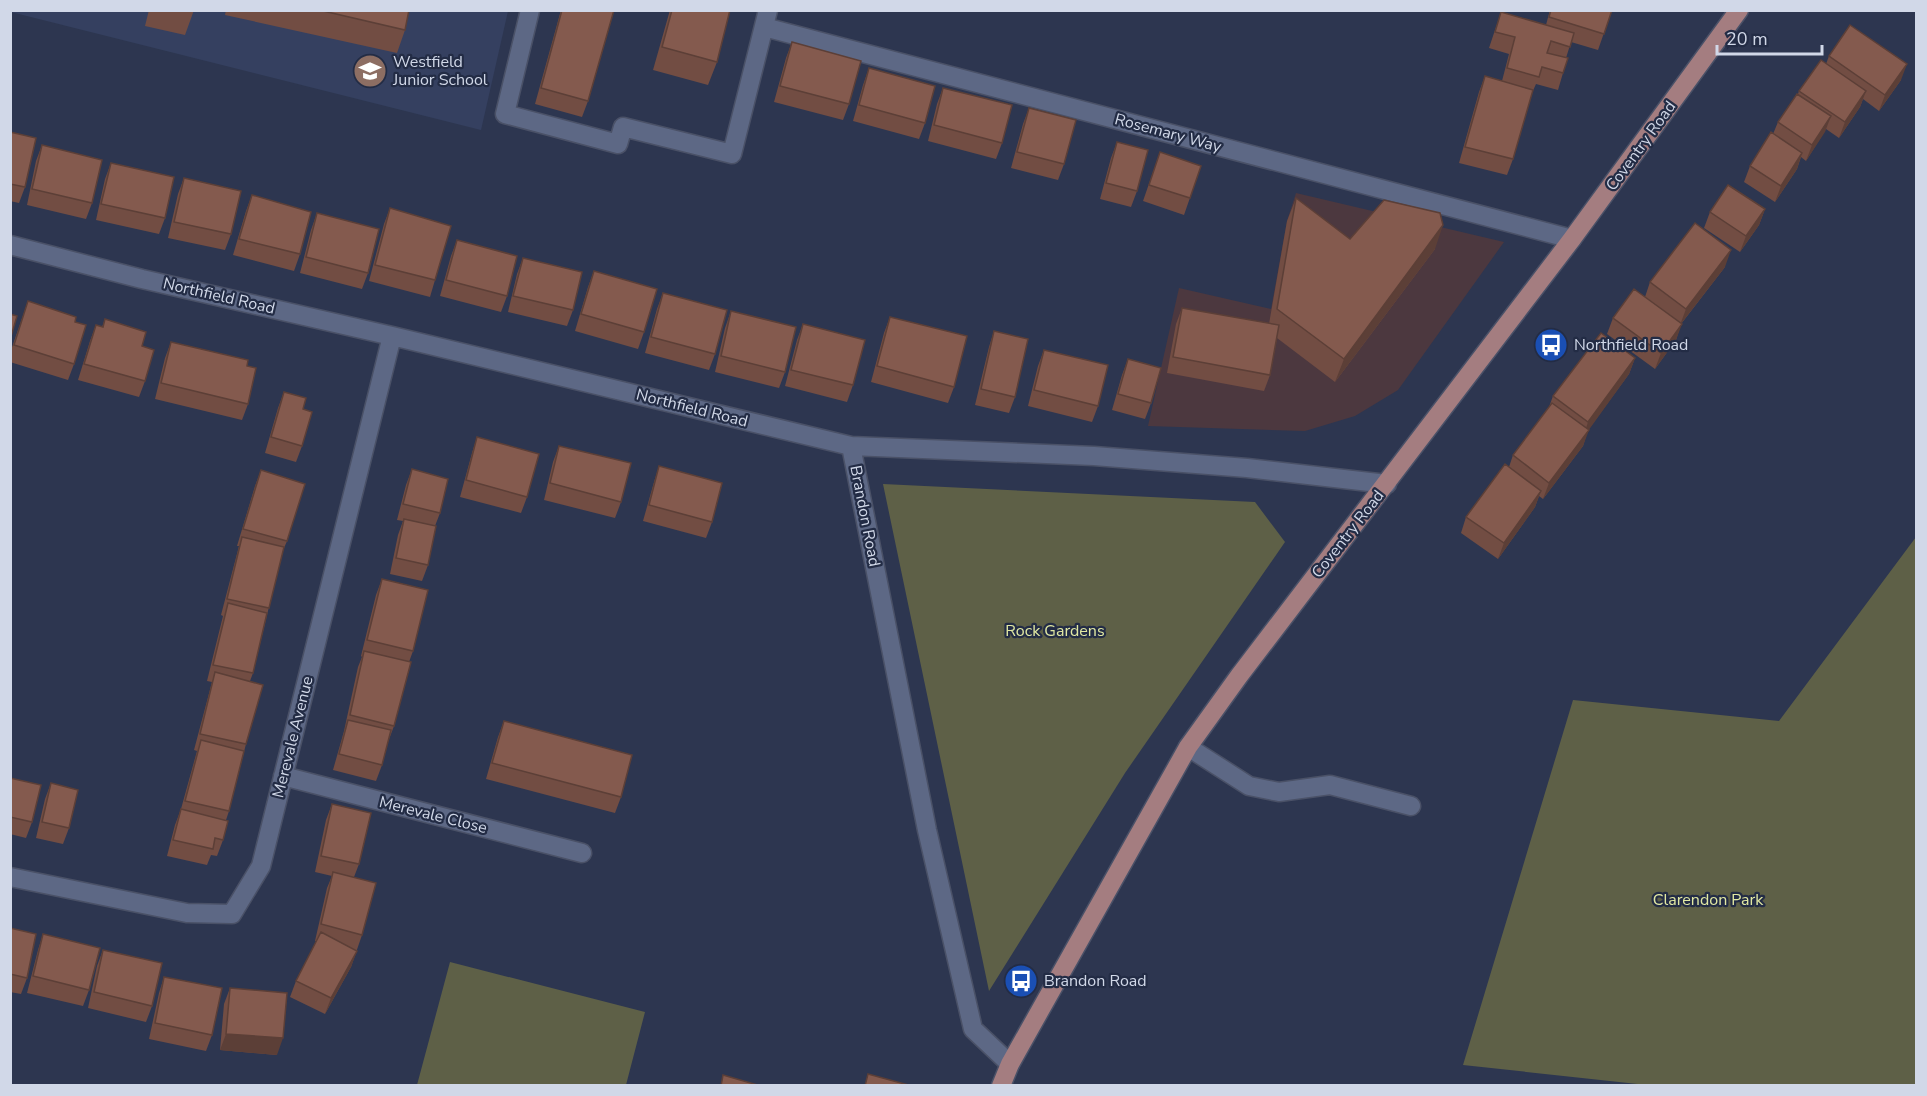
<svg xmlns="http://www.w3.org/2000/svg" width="1927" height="1096" viewBox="0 0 1927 1096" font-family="'Nunito Sans',sans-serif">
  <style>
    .commercial { fill: #4c383f }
    .built { fill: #354060 }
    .green { fill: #5e6047 }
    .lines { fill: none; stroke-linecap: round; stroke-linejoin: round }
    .minor-casing { stroke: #4a5167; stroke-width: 21 }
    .major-casing { stroke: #4a5167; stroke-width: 21 }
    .minor { stroke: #5d6885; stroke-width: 18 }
    .major { stroke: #a47d80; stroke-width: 18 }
    .wall { fill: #724d43 }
    .shaded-wall { fill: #5c3f37 }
    .building { fill: #845a4e; stroke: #5c3f37; stroke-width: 1.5 }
    .labels { text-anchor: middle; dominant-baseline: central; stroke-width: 4.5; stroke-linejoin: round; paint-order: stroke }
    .poi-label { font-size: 16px; fill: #d1d8e8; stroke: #232c45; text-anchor: start }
    .street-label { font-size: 16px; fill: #d1d8e8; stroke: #232c45 }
    .park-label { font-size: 16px; fill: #e2e9a3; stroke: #232c45 }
  </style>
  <rect width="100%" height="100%" fill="#2d3650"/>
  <path class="commercial" d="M1296 193 1504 242 1398 390 1355 416 1305 431 1148 426 1179 288 1271 309 1287 221Z"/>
  <path class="built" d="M10 11H508L481 130 11 12Z"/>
  <path class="green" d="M883 484 1255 502 1285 542 1125 773 989 991Z
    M1916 537V1085L1656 1086 1463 1065 1573 700 1779 721Z
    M450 962 645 1012 626 1085H417Z"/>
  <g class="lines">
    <defs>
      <path id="minor" d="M530 10 505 114 618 144 623 127 732 154 768 10
        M764 27 1572 239
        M10 245 142 279 392 336 851 446 1094 456 1247 468 1387 484
        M851 446 927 830 973 1029 1010 1064
        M1188 747 1249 786 1279 792 1330 785 1411 806
        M283 776 582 853
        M10 877 187 913 232 914 261 866 392 336"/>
      <path id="major" d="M1001 1086 1010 1064 1188 747 1239 676 1572 239 1739 10"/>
    </defs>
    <use href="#minor" class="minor-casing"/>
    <use href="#major" class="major-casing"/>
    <use href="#minor" class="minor"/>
    <use href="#major" class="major"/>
  </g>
  <path class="wall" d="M149 10H194L185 35 145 26Z
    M226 10H409L405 30 397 53 225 15Z
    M561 10H614L588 101 582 117 535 104Z
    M670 10H730L717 62 708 85 653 70Z
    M1550 10H1612L1598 50 1571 42 1566 58 1563 73 1558 90 1536 84 1532 93 1513 159 1507 175 1459 163 1479 92 1485 76 1502 81 1509 54 1489 48 1501 12 1546 25Z
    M792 42 849 104 843 120 774 102 786 58Z
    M1829 56 1901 80 1879 111 1863 99 1860 107 1839 138 1826 129 1806 161 1801 157 1797 169 1775 202 1744 182 1750 166 1773 134 1778 122 1798 94 1799 91 1826 64Z
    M869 68 925 123 919 139 853 121 863 85Z
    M943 88 1002 143 996 159 928 141 937 104Z
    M1029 108 1064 164 1058 180 1011 168 1023 124Z
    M10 132 25 187 19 203 10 201Z
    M1117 142 1137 191 1131 207 1100 199 1111 158Z
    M42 145 92 203 86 219 27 205 36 161Z
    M1160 152 1201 166 1184 215 1143 201Z
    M111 163 165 218 159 234 96 220 105 179Z
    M184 178 231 234 225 250 168 238 178 194Z
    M252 195 300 254 294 271 233 255 246 211Z
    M1296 198 1350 239 1435 249 1335 382 1277 338 1270 375 1264 391 1167 373 1176 324 1182 308 1269 324 1287 221Z
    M390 208 435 280 430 297 369 281 384 224Z
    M1765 209 1759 225 1740 252 1704 228 1710 212Z
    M317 213 368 273 362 289 300 273 311 230Z
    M457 240 507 296 501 312 440 296 451 256Z
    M523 258 573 310 567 326 508 312 517 274Z
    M1725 267 1681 324 1676 340 1655 369 1607 334 1613 318 1645 297 1650 282Z
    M594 271 644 332 638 349 575 331 588 287Z
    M663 293 715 354 709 370 645 353 657 309Z
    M28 301 75 322 74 364 68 380 10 362V353Z
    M731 311 785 372 779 388 715 372 725 328Z
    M890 317 954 387 948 403 871 382 884 333Z
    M105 319 142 346 145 381 139 397 78 380 90 341 96 325 102 327Z
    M803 324 853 385 847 402 785 386 797 340Z
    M994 331 1015 397 1009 413 975 405 989 347Z
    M171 342 247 366 248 404 242 420 155 399 165 358Z
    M1044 350 1098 406 1092 422 1028 406 1038 366Z
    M1635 358 1629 374 1588 430 1583 446 1543 499 1539 496 1535 507 1498 559 1461 533 1466 517 1509 467 1513 455 1549 407 1553 396Z
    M1128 359 1151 403 1145 419 1112 410 1122 375Z
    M284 392 303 409 302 446 296 462 265 453 278 408Z
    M477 437 527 497 521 513 460 497 472 453Z
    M559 446 621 502 615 518 544 500 553 462Z
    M659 466 712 522 706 538 643 521 654 482Z
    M412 469 440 513 435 526 428 565 422 581 390 574 398 535 403 521 397 520 406 485Z
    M261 470 287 541 282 553 253 673 250 681 246 744 229 811 226 820 223 840 217 856 211 855 207 865 167 856 175 825 181 809 197 751 194 750 212 682 207 681 223 616 221 615 239 546H237L255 486Z
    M382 579 413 651 409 662 394 726 388 742 382 765 376 781 333 770 344 731 358 667 362 657 361 656 376 595Z
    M504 721 621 797 615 813 486 779 498 737Z
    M10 778 32 822 26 838 10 834Z
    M51 783 69 828 63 844 36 838 45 799Z
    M332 804 359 864 354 877 362 935 351 967 325 1014 290 997 296 981 317 941H315L327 888 332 876 315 872 326 820Z
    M10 928 27 978 21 994 10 992Z
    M43 934 89 990 83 1006 27 993 38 950Z
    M103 950 152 1006 146 1022 88 1008 97 966Z
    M164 977 212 1035 206 1051 149 1039 159 993Z
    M230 988 277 1055 220 1050 224 1004Z"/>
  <path class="shaded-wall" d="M1907 64 1901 80 1879 111 1885 95Z
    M1866 91 1860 107 1839 138 1845 122Z
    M1831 116 1825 132 1806 161 1812 145Z
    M1802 153 1797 169 1775 202 1781 186Z
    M1765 209 1759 225 1740 252 1746 236Z
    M1443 225 1435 249 1335 382 1344 359Z
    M1731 250 1725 267 1680 325 1686 309Z
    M1682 324 1676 340 1655 369 1661 353Z
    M1635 358 1629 374 1583 438 1588 422Z
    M1589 430 1583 446 1543 499 1549 483Z
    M1541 491 1535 507 1498 559 1504 543Z
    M357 951 351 967 325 1014 331 998Z
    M226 1034 283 1038 277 1055 220 1050Z"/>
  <path class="building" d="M319 10H409L405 30Z
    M562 10H614L588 101 541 88Z
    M672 10H730L717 62 662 47Z
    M1551 10H1612L1604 34 1549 17Z
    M1501 12 1574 33 1570 47 1551 41 1547 53 1568 58 1563 73 1542 67 1539 77 1507 68 1515 37 1495 32Z
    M1850 25 1907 64 1885 95 1829 56Z
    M792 42 861 61 849 104 780 86Z
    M1821 60 1866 91 1845 122 1799 91Z
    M869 68 935 86 925 123 859 105Z
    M1485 76 1533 90 1513 159 1465 147Z
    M943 88 1012 105 1002 143 934 125Z
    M1797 94 1831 116 1812 145 1778 122Z
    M1029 108 1076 120 1064 164 1017 152Z
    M10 132 36 138 25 187 10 184Z
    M1771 132 1802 153 1781 186 1750 166Z
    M1117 142 1148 150 1137 191 1106 183Z
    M42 145 102 160 92 203 32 189Z
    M1160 152 1201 166 1190 198 1149 185Z
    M111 163 174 177 165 218 101 204Z
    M184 178 241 191 231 234 174 222Z
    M1728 185 1765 209 1746 236 1710 212Z
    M252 195 311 212 300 254 239 239Z
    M1296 198 1350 239 1384 200 1440 213 1443 225 1344 359 1277 309Z
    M390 208 451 226 435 280 375 265Z
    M317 213 379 229 368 273 306 257Z
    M1695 223 1731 250 1686 309 1650 282Z
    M457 240 517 256 507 296 446 280Z
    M523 258 582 272 573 310 513 296Z
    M594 271 657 289 644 332 581 314Z
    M1634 289 1682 324 1661 353 1613 318Z
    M663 293 727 310 715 354 651 337Z
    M28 301 76 317 75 322 86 325 74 364 14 345Z
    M1182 308 1279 325 1270 375 1173 357Z
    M731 311 796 327 785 372 721 356Z
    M10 314 17 316 10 340Z
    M890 317 967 336 954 387 877 366Z
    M105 319 146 332 142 346 154 350 145 381 84 364 96 325 103 327Z
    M803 324 865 340 853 385 791 370Z
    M994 331 1028 339 1015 397 981 389Z
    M1601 333 1635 358 1588 422 1553 396Z
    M171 342 248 360 247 366 256 368 248 404 161 383Z
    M1044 350 1108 365 1098 406 1034 390Z
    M1128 359 1161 368 1151 403 1118 394Z
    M284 392 306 398 303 409 312 412 302 446 271 437Z
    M1552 403 1589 430 1549 483 1513 455Z
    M477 437 539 454 527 497 466 480Z
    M559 446 631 463 621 502 550 483Z
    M1505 464 1541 491 1504 543 1466 517Z
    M659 466 722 483 712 522 649 505Z
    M412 469 448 479 440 513 403 504Z
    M261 470 305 484 287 541 243 529Z
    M404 519 436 526 428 565 396 558Z
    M242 537 284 547 269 608 227 599Z
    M382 579 428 590 413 651 367 640Z
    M228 603 267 613 253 673 213 665Z
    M364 651 411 662 394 726 350 715Z
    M215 672 263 685 246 744 200 734Z
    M348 720 391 730 382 765 339 754Z
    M504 721 632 755 621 797 492 763Z
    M201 740 244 751 229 811 185 801Z
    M10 778 41 785 32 822 10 817Z
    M51 783 78 790 69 828 42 822Z
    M332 804 371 813 359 864 321 856Z
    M181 809 228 821 223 840 215 838 213 849 173 840Z
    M333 872 376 883 362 935 321 924Z
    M10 928 36 934 27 978 10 974Z
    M321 932 357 951 331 998 296 981Z
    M43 934 100 948 89 990 33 976Z
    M103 950 162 963 152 1006 94 992Z
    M164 977 222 988 212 1035 155 1023Z
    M230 988 287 993 283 1038 226 1034Z
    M868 1074 912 1086H865Z
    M723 1075 761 1086H721Z"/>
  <defs>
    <symbol id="school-disc" viewBox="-11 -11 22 22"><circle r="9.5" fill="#8d6e63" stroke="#232c45"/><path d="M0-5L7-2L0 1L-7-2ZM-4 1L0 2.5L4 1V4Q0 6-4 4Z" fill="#fff"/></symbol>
    <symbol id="bus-disc" viewBox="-11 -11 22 22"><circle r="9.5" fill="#1a4fb4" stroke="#232c45"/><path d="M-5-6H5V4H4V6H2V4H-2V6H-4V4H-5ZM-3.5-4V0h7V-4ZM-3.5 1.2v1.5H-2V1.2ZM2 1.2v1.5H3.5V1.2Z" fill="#fff"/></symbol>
  </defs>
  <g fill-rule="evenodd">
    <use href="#school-disc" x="351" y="52" width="38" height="38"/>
    <use href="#bus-disc" x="1532" y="326" width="38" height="38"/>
    <use href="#bus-disc" x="1002" y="962" width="38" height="38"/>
  </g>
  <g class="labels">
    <g class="poi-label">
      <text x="393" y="62">Westfield<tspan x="393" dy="18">Junior School</tspan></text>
      <text x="1574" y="345">Northfield Road</text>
      <text x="1044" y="981">Brandon Road</text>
    </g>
    <g class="street-label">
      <text transform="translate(1168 133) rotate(15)">Rosemary Way</text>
      <text transform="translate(1641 146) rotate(-54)">Coventry Road</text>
      <text transform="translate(219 296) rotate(13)">Northfield Road</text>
      <text transform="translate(692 408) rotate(14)">Northfield Road</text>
      <text transform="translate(865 516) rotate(79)">Brandon Road</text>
      <text transform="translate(1348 534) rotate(-52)">Coventry Road</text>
      <text transform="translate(293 737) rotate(-76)">Merevale Avenue</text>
      <text transform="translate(433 815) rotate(14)">Merevale Close</text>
    </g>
    <g class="park-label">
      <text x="1055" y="631">Rock Gardens</text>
      <text x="1708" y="900">Clarendon Park</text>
    </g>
  </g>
  <rect width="1927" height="1096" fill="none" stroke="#d1d8e8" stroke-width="24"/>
  <path d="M1717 45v9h105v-9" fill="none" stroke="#d1d8e8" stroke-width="3"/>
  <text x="1726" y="45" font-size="18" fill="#d1d8e8" stroke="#232c45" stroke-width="4.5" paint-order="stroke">20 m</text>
</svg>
